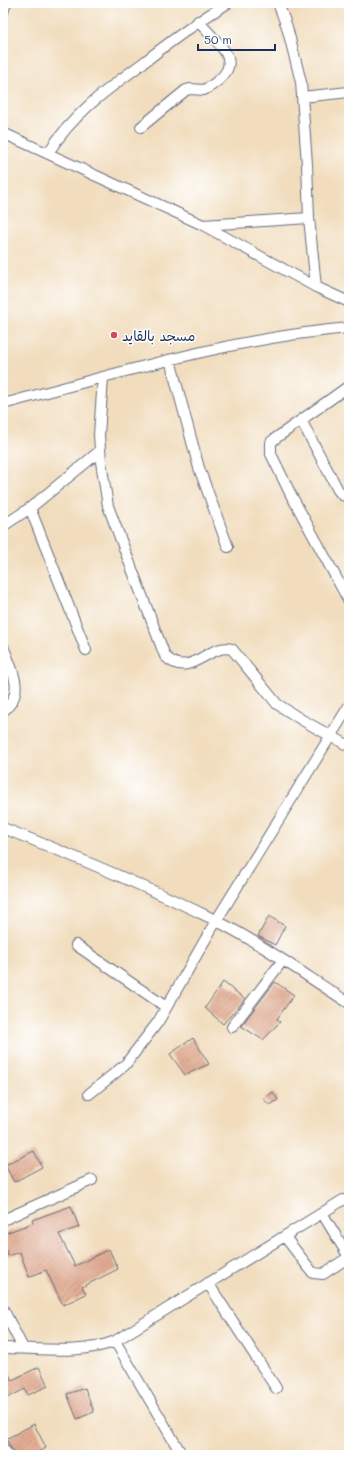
<svg xmlns="http://www.w3.org/2000/svg" width="352" height="1458" viewBox="0 0 352 1458" font-family="Mali,'Playpen Sans Arabic',sans-serif">
  <style>
    .building { fill: url(#building-hatch) }
    .lines { fill: none; stroke-linecap: round; stroke-linejoin: round }
    .minor-casing { stroke: #666c7f; stroke-width: 12 }
    .minor { stroke: #fff; stroke-width: 10 }
    .poi-dot { fill: #d1495b; stroke: #fff; stroke-width: 1.5 }
    .labels { text-anchor: middle; dominant-baseline: central; stroke-width: 3; stroke-linejoin: round; paint-order: stroke }
    .poi-label { font-size: 14px; fill: #1b2f5e; stroke: #fff; text-anchor: start }
  </style>
  <defs>
    <pattern id="building-hatch" width="6" height="6" patternUnits="userSpaceOnUse"><rect width="6" height="6" fill="#e1ab91"/><path d="M-1 1l2-2M0 6l6-6M5 7l2-2" fill="none" stroke="#c0937f"/></pattern>
  </defs>
  <rect width="100%" height="100%" fill="#fff"/>
  <filter id="ink" filterUnits="userSpaceOnUse"><feTurbulence type="fractalNoise" baseFrequency=".025" numOctaves="2"/><feDisplacementMap in="SourceGraphic" scale="8" xChannelSelector="R" yChannelSelector="G"/><feConvolveMatrix kernelMatrix="1 2 1 2 8 2 1 2 1" color-interpolation-filters="sRGB"/></filter>
  <filter id="wash" filterUnits="userSpaceOnUse"><feTurbulence type="fractalNoise" baseFrequency=".012" numOctaves="4" result="noise"/><feDisplacementMap in="SourceGraphic" scale="16" xChannelSelector="R" yChannelSelector="G"/><feGaussianBlur stdDeviation="0.9" result="paint"/><feColorMatrix in="noise" values="0 0 0 0 0 0 0 0 0 0 0 0 0 0 0 0 0 1.4 0 .05"/><feComposite in="paint" operator="in"/></filter>
  <g filter="url(#wash)">
    <rect width="100%" height="100%" fill="#f1ddbd"/>
    <g id="blocks">
      <path class="building" d="M269 916 285 926 275 945 258 936Z
        M223 982 245 999 223 1024 205 1008Z
        M275 982 294 995 277 1019 280 1022 263 1040 241 1026Z
        M193 1038 209 1064 185 1075 170 1054Z
        M273 1092 278 1100 270 1105 263 1099Z
        M34 1151 42 1167 14 1182 5 1165Z
        M71 1206 79 1227 59 1234 75 1266 109 1249 118 1269 82 1287 86 1294 63 1305 46 1270 29 1277 20 1252 8 1256 3 1243V1234L33 1223 32 1220Z
        M3 1362 12 1380 39 1367 48 1386 28 1395 25 1389 3 1400Z
        M85 1388 94 1412 77 1419 67 1394Z
        M34 1424 46 1448 32 1455H15L6 1439Z"/>
    </g>
  </g>
  <g filter="url(#ink)">
    <use href="#blocks" fill-opacity="0" stroke="#666c7f" stroke-width="1"/>
    <g class="lines">
      <defs>
        <path id="minor" d="M278 3 287 27 301 82 307 164 309 218 316 287
          M3 12 6 3
          M302 97 349 92
          M141 127 186 90 190 89 204 90C250 64 222 49 198 21
          M3 133 203 225 316 287 349 302
          M48 153C74 113 105 91 143 63 171 41 198 21 228 3
          M203 225 309 218
          M170 360 199 468 228 547
          M103 378 99 435 101 462 108 506 165 656C190 681 207 643 232 649L277 704 302 720 349 746
          M349 386 276 438 271 442V454L290 493 349 601
          M3 404C117 374 231 338 349 328
          M301 420 338 490 342 495 349 497
          M30 508 86 650
          M3 526 30 508 100 451
          M3 646C11 669 27 692 3 711
          M3 828C74 856 146 886 215 920 262 944 305 975 349 1003
          M76 945 166 1007
          M232 1027 283 960
          M89 1094 125 1065 158 1022 216 921 349 706
          M322 1213 349 1257
          M3 1220 92 1180
          M285 1237 313 1273 323 1274 349 1257
          M208 1283 276 1388
          M3 1309 23 1348
          M115 1341 182 1455
          M3 1348C37 1348 84 1355 115 1341L343 1200
          M3 1449 8 1455"/>
      </defs>
      <use href="#minor" class="minor-casing"/>
      <use href="#minor" class="minor"/>
    </g>
  </g>
  <circle class="poi-dot" cx="114" cy="335" r="4"/>
  <g class="labels">
    <g class="poi-label">
      <text x="122" y="335">مسجد بالقايد</text>
    </g>
  </g>
  <rect width="352" height="1458" fill="none" stroke="#fff" stroke-width="16"/>
  <path d="M198 44v6h77v-6" fill="none" stroke="#1b2f5e" stroke-width="2"/>
  <text x="204" y="44" font-size="12" fill="#1b2f5e" stroke="#ffffff" stroke-width="3" paint-order="stroke">50 m</text>
</svg>
